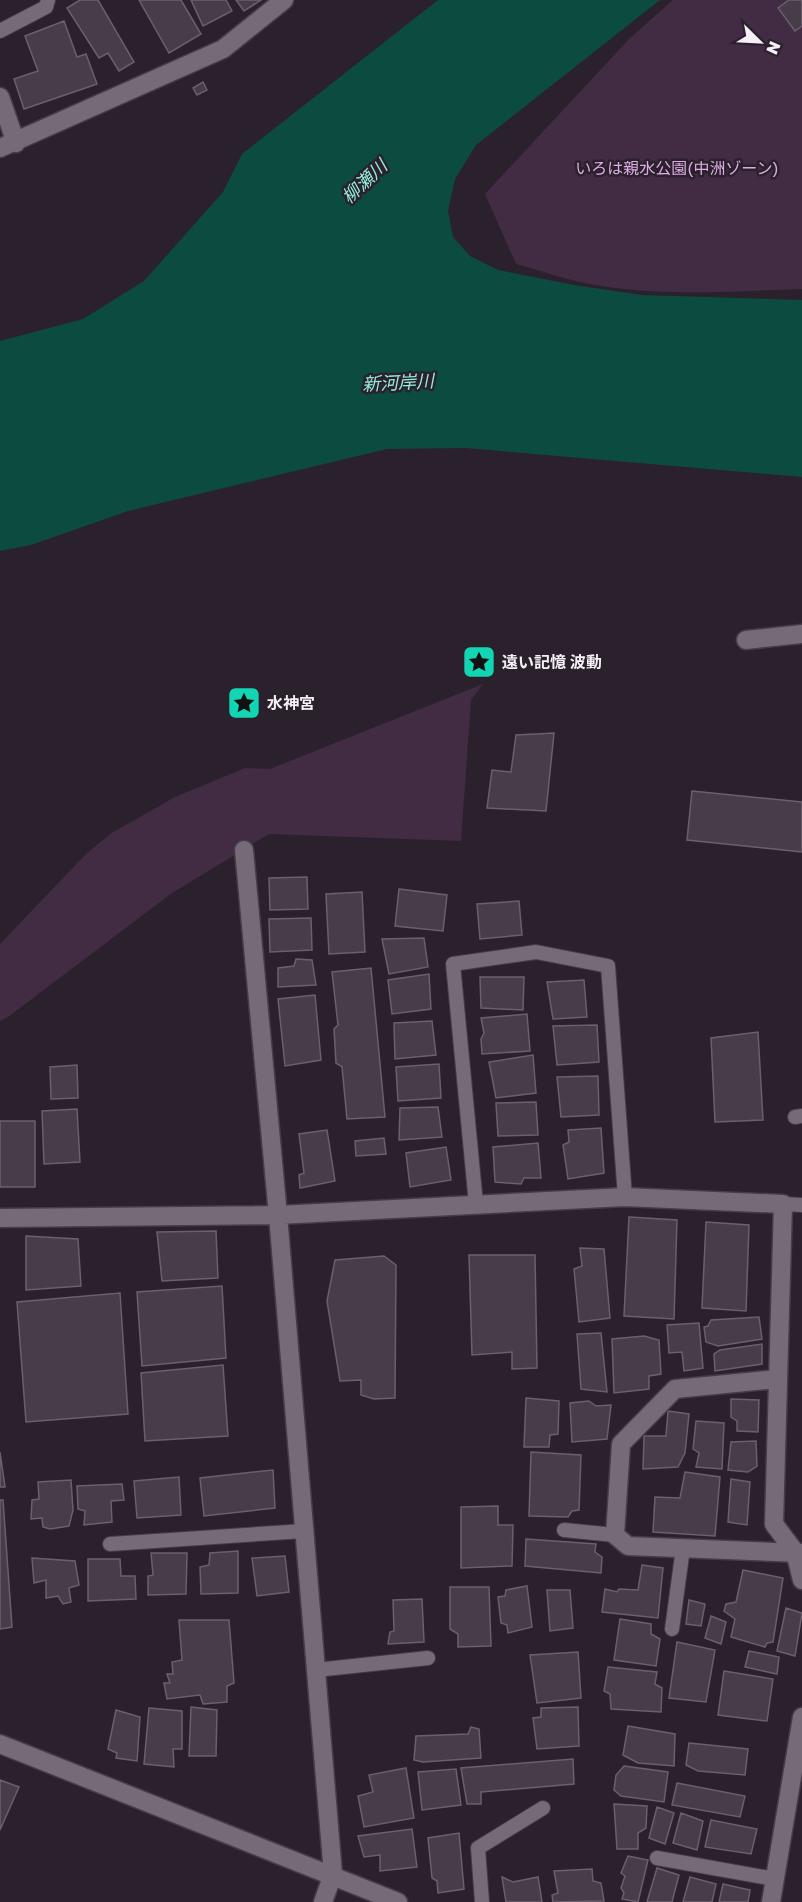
<svg xmlns="http://www.w3.org/2000/svg" width="802" height="1902" viewBox="0 0 802 1902" font-family="'Golos Text','Noto Sans JP',sans-serif">
  <style>
    .green { fill: #412c44 }
    .water { fill: #0c4b3f }
    .building { fill: #473c49; stroke: #6b5f6d; stroke-width: 1.5 }
    .lines { fill: none; stroke-linecap: round; stroke-linejoin: round }
    .lane-casing { stroke: #453c47; stroke-width: 16 }
    .street-casing { stroke: #453c47; stroke-width: 21 }
    .secondary-casing { stroke: #453c47; stroke-width: 21 }
    .lane { stroke: #766a78; stroke-width: 14 }
    .street { stroke: #766a78; stroke-width: 18 }
    .secondary { stroke: #766a78; stroke-width: 18 }
    .labels { text-anchor: middle; dominant-baseline: central; stroke-width: 5; stroke-linejoin: round; paint-order: stroke }
    .park-label { font-size: 16px; fill: #dcace5; stroke: #2b212d }
    .poi-label { font-size: 16px; font-weight: bold; fill: #f6eff7; stroke: #2b212d; text-anchor: start }
    .water-label { font-size: 18px; font-style: italic; fill: #92edd6; stroke: #2b212d }
  </style>
  <rect width="100%" height="100%" fill="#2b212d"/>
  <path class="green" d="M673 0H802V289C734 291 664 297 596 285 569 281 543 271 516 264L485 194 629 39Z
    M483 684 471 700 461 841 269 834 172 893 8 1017 0 1021V944L85 855 110 834 175 797 245 768 270 769Z"/>
  <path class="water" d="M438 0H660L476 145 455 179 448 211 453 237 470 256 498 270 574 285 642 295 802 300V477L466 448 387 449 128 511 31 545 0 551V341L83 319 144 281 223 192 242 154Z"/>
  <path class="building" d="M80 0H98L134 62 119 71 108 53 99 58 67 8Z
    M139 0H181L201 34 169 53Z
    M191 0H226L232 11 203 26Z
    M236 0H261L244 11Z
    M789 0H802V26L795 31 778 8Z
    M64 21 77 57 86 54 97 84 24 109 14 79 38 71 25 36Z
    M203 82 207 90 197 95 193 88Z
    M554 733 546 811 487 808 492 770 511 772 516 735Z
    M692 791 802 802V852L687 840Z
    M307 877 308 909 270 910 269 878Z
    M399 889 447 895 443 931 395 926Z
    M362 892 365 952 329 954 326 894Z
    M519 901 522 935 480 939 477 904Z
    M311 918 312 950 270 952 269 919Z
    M424 938 428 967 389 974 382 939Z
    M296 959 312 960 316 985 278 987V968L294 966Z
    M371 968 385 1117 347 1119 342 1067 336 1063 334 1029 338 1025 332 972Z
    M429 974 431 1009 392 1014 388 980Z
    M480 977H524L523 1010 481 1008Z
    M584 980 587 1017 553 1019 547 982Z
    M315 995 321 1060 285 1066 278 999Z
    M527 1014 530 1051 482 1054 481 1039 484 1033 481 1018Z
    M432 1021 436 1055 395 1059 394 1023Z
    M597 1025 599 1062 557 1065 553 1026Z
    M758 1032 763 1120 715 1122 711 1038Z
    M533 1055 536 1093 496 1098 489 1062Z
    M439 1064 441 1098 398 1101 396 1067Z
    M77 1065 78 1098 51 1099 50 1067Z
    M598 1076 599 1115 561 1117 557 1077Z
    M536 1102 538 1135 498 1136 496 1103Z
    M438 1107 442 1137 399 1140 400 1108Z
    M77 1109 80 1162 44 1164 42 1111Z
    M0 1121H35V1187H0Z
    M601 1128 604 1173 568 1179 563 1145 569 1142 568 1130Z
    M327 1130 335 1181 300 1188 299 1175 304 1173 299 1134Z
    M384 1138 386 1154 356 1156 355 1141Z
    M538 1143 541 1178H524L521 1184 495 1182 493 1147Z
    M446 1147 451 1180 410 1187 406 1153Z
    M629 1217 677 1220 674 1319 624 1316Z
    M706 1222 749 1225 746 1311 702 1308Z
    M216 1231 218 1278 162 1281 157 1232Z
    M26 1236 78 1239 81 1286 26 1290Z
    M580 1248 604 1249 610 1318 579 1322 574 1269 582 1266Z
    M469 1255H535L537 1368 512 1369V1352L472 1355Z
    M384 1256 396 1265 395 1398 374 1399 361 1395V1380L340 1381 327 1301 335 1260Z
    M222 1286 226 1358 142 1366 137 1292Z
    M120 1293 128 1414 26 1422 17 1302Z
    M759 1317 762 1339 718 1346 706 1342 704 1327 708 1326 711 1320Z
    M699 1323 703 1368 684 1371 682 1352 669 1353 667 1325Z
    M601 1333 607 1392 581 1389 577 1334Z
    M644 1336 659 1340 661 1374 649 1376V1389L614 1393 612 1339Z
    M762 1344V1364L715 1371 714 1354 720 1350Z
    M223 1365 228 1436 145 1441 141 1373Z
    M526 1398 559 1401 558 1434 550 1435 549 1447H524Z
    M731 1399 759 1400 758 1432 737 1431V1421L731 1417Z
    M589 1401 596 1406 611 1405 607 1439 572 1442 570 1403Z
    M668 1411 689 1414 685 1453 678 1467 643 1469 644 1436H666Z
    M696 1421 724 1423 722 1469 696 1467 699 1453 693 1449Z
    M756 1441 757 1466 748 1472 728 1470 731 1442Z
    M0 1452 5 1487H0Z
    M531 1452 581 1455 579 1510 572 1511 568 1517 529 1516Z
    M273 1470 275 1508 204 1516 200 1478Z
    M685 1472 720 1477 715 1536 653 1532 655 1497 680 1498Z
    M179 1477 181 1515 137 1518 134 1481Z
    M731 1479 750 1482 747 1525 728 1522Z
    M71 1480 73 1510 69 1526 50 1529 43 1527 42 1518 31 1519 32 1500 39 1499 38 1482Z
    M122 1484 124 1500 111 1501 112 1522 84 1525 85 1511 78 1509 77 1486Z
    M0 1500H3L12 1627 0 1629Z
    M498 1506V1525H513L512 1566 461 1568V1507Z
    M526 1539 596 1544 595 1552 602 1557 601 1573 525 1566Z
    M238 1551V1593L201 1594 200 1567 209 1565 210 1553Z
    M151 1553H187L186 1594 148 1595V1576L153 1575Z
    M285 1556 289 1592 257 1596 252 1558Z
    M32 1558 75 1561 79 1585 69 1588 71 1602 63 1604 58 1596 46 1598V1580L34 1583Z
    M88 1559H120L121 1576H135L136 1599 88 1601Z
    M642 1565 663 1568 658 1618 602 1612 605 1589 617 1592 619 1589 638 1590Z
    M743 1570 783 1578 773 1642 767 1643 765 1647 731 1637 735 1619 724 1611 726 1604 736 1602Z
    M527 1586 532 1627 508 1633 507 1625 501 1623 498 1597 505 1596 506 1590Z
    M450 1587H489L491 1646 458 1647V1634L450 1629Z
    M547 1590H570L573 1628 550 1631Z
    M422 1599 424 1642 388 1644 390 1632 394 1631 393 1600Z
    M689 1600 705 1604 701 1626 686 1624Z
    M786 1608 802 1613 795 1656 777 1651Z
    M711 1616 726 1622 721 1644 705 1638Z
    M620 1619 651 1624V1634L660 1639 656 1666 614 1660Z
    M179 1620H229L234 1683 227 1686V1702L203 1704 200 1695 167 1699 164 1683H170L167 1674H173L172 1662 182 1660Z
    M677 1642 715 1650 706 1702 669 1698Z
    M749 1651 779 1657 777 1674 745 1667Z
    M578 1652 581 1698 537 1703 530 1655Z
    M608 1667 657 1672 655 1684 662 1688 661 1712 611 1709 610 1694 604 1691Z
    M724 1671 773 1679 767 1721 718 1715Z
    M191 1707 217 1710 216 1756H189Z
    M578 1707 579 1746 537 1749 533 1718 541 1717V1708Z
    M149 1708 182 1711V1749H173L174 1767 144 1764Z
    M116 1710 140 1717 137 1761 116 1758 117 1753 108 1749Z
    M628 1726 675 1734 674 1766 638 1763 623 1755Z
    M471 1727 479 1729 481 1758 423 1762 414 1760 416 1736 468 1734Z
    M689 1743 748 1749 745 1775 698 1771 686 1765Z
    M573 1759 574 1784 481 1792V1804H467L461 1768Z
    M624 1766 668 1772 664 1802 621 1796 614 1790 616 1775Z
    M406 1768 414 1818 364 1827 358 1796 373 1792 369 1775Z
    M456 1769 461 1805 422 1810 418 1772Z
    M0 1780 19 1787 0 1830Z
    M677 1783 745 1796 740 1817 672 1805Z
    M614 1804 647 1806 646 1828 638 1833V1849H617Z
    M657 1807 674 1813 665 1844 649 1838Z
    M681 1813 703 1821 697 1850 673 1843Z
    M711 1820 757 1829 751 1854 705 1847Z
    M412 1829 417 1867 380 1871V1855L364 1857 358 1836Z
    M459 1833 464 1889 438 1893 437 1881 432 1878 428 1838Z
    M628 1856 648 1860 638 1902 622 1899 624 1893 621 1888 625 1876 621 1873Z
    M657 1868 679 1875 672 1902H647Z
    M592 1869 593 1881 601 1883 604 1901 553 1902 552 1895 558 1893 554 1871Z
    M502 1877 513 1882 538 1877 542 1902H506Z
    M690 1877 716 1884 712 1902H683Z
    M723 1884 750 1890 748 1902H719Z"/>
  <g class="lines">
    <defs>
      <path id="lane" d="M0 31 46 7 48 0
        M795 1117 802 1116
        M476 1204 453 964 536 952 608 966 625 1197
        M783 1204 802 1205
        M564 1530 615 1535
        M110 1544 304 1531
        M672 1629 683 1548
        M316 1670 428 1658
        M657 1858 775 1879
        M482 1902 478 1848 543 1808"/>
      <path id="street" d="M0 97 16 143
        M0 148 223 49 284 0
        M746 640 802 634
        M244 850 278 1215 333 1874 323 1902
        M0 1218 278 1215 625 1197 783 1204 774 1524 795 1552 802 1580
        M777 1379 675 1389 621 1444 615 1535 628 1546 802 1553
        M771 1902 802 1717"/>
      <path id="secondary" d="M0 1744 398 1902"/>
    </defs>
    <use href="#lane" class="lane-casing"/>
    <use href="#street" class="street-casing"/>
    <use href="#secondary" class="secondary-casing"/>
    <use href="#lane" class="lane"/>
    <use href="#street" class="street"/>
    <use href="#secondary" class="secondary"/>
  </g>
  <defs>
    <symbol id="sight-square" viewBox="-11 -11 22 22"><rect x="-9" y="-9" width="18" height="18" rx="4" fill="#13d5b3" stroke="#2b212d"/><path d="M0-6L1.8-2.2L6-1.7L2.9 1.2L3.7 5.4L0 3.3L-3.7 5.4L-2.9 1.2L-6-1.7L-1.8-2.2Z" fill="#111"/></symbol>
  </defs>
  <g fill-rule="evenodd">
    <use href="#sight-square" x="460" y="643" width="38" height="38"/>
    <use href="#sight-square" x="225" y="684" width="38" height="38"/>
  </g>
  <g class="labels">
    <g class="park-label">
      <text x="677" y="168">いろは親水公園(中洲ゾーン)</text>
    </g>
    <g class="poi-label">
      <text x="502" y="662">遠い記憶 波動</text>
      <text x="267" y="703">水神宮</text>
    </g>
    <g class="water-label">
      <text transform="translate(364 181) rotate(-43)">柳瀬川</text>
      <text transform="translate(398 382) rotate(-3)">新河岸川</text>
    </g>
  </g>
  <g transform="translate(760 42) rotate(114)" stroke="#2b212d" stroke-width="4.5" paint-order="stroke">
  <path d="M0-4.5L10 22L0 15L-10 22Z" fill="#f6eff7"/>
  <text y="-9" font-size="16" font-weight="bold" text-anchor="middle" fill="#f6eff7">N</text>
  </g>
</svg>
